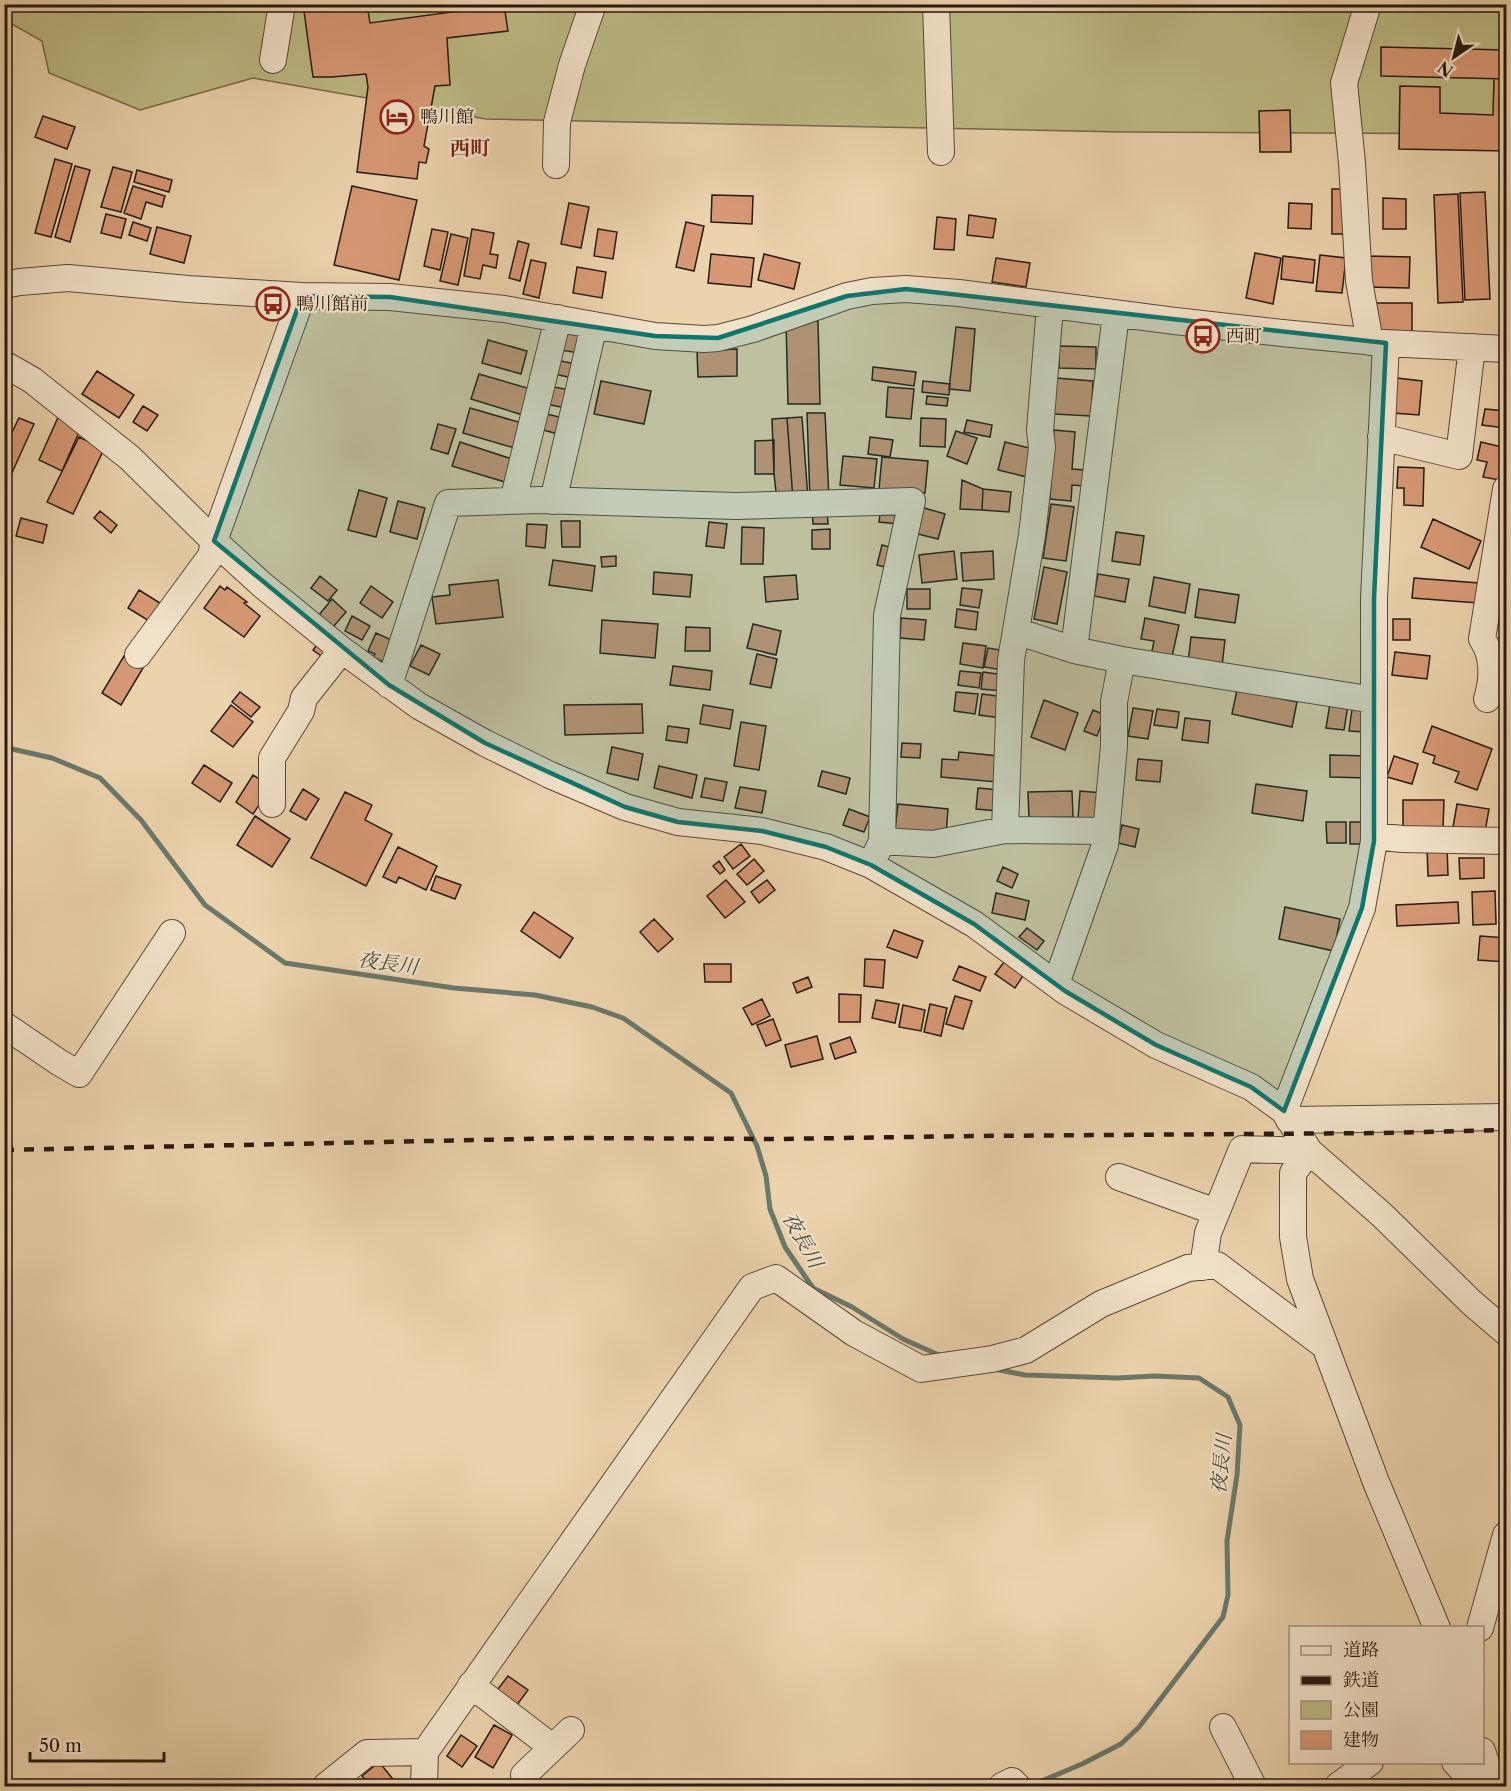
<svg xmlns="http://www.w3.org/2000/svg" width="1511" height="1791" viewBox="0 0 1511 1791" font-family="'Libre Caslon Text','Noto Serif JP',serif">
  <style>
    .green { fill: #beba85; stroke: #736a4a; stroke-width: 1.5 }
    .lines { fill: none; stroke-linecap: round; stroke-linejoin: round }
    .stream { stroke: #6b786b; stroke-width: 5 }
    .building { fill: #d79975; stroke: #281910; stroke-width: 1.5 }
    .minor-casing { stroke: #594837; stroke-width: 28 }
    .minor { stroke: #f2e2ca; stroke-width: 26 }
    .rail { stroke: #281910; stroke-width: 4.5; stroke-dasharray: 10 10; stroke-linecap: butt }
    .marked { fill: #0f766e; fill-opacity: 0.2; stroke: #0f766e; stroke-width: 4.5; stroke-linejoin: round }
    .labels { text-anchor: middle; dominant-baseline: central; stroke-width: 4.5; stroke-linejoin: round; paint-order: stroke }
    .poi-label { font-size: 18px; fill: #281910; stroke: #f2e2ca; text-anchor: start }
    .neighbourhood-label { font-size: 20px; font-weight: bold; fill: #7a1f14; stroke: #f2e2ca }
    .water-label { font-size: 20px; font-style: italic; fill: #4a493e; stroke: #f2e2ca }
  </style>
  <rect width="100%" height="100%" fill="#ebd3ad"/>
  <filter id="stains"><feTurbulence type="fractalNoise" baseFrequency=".00333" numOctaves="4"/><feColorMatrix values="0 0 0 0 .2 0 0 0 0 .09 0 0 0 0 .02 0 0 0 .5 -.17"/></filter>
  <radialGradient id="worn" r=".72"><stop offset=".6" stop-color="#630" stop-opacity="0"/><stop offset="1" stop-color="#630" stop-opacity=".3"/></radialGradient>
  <path class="green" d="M5 4 1506 5V134L1122 132 486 119 253 78 140 110 49 73 42 41 5 20Z"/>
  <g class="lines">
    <path class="stream" d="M4 741 12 749 52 758 100 778 141 820 205 905 285 963 454 988 535 995 592 1007 623 1018 731 1093 757 1146 766 1176 770 1209 785 1247 813 1288 852 1307 903 1339 941 1356
      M994 1369 1025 1375 1117 1378 1155 1376 1199 1378 1228 1397 1240 1425 1237 1475 1227 1541 1228 1595 1223 1617 1156 1705 1139 1727 1121 1744 1082 1764 1030 1786"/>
  </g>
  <path class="building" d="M303 4H367L370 23 504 5 508 31 447 38 450 85 435 86 424 146 429 149 426 163 419 162 417 179 357 172 368 87 366 74 332 77H313Z
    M1381 47 1506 50V79L1381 76Z
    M1494 79H1506V151L1399 149 1400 86 1440 87V113L1493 115Z
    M1290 110 1291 152H1260L1259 111Z
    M43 116 75 127 67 149 35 137Z
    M55 159 72 164 51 237 35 233Z
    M75 166 90 170 70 242 55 237Z
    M113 167 132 172 121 212 101 207Z
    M137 170 172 180 169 192 134 182Z
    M133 186 165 196 162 207 146 202 141 219 124 213Z
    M352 186 417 200 399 280 334 265Z
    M1332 189H1345V234H1332Z
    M1485 192 1490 299 1465 300 1460 193Z
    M1458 194 1463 302 1438 303 1434 195Z
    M712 195 753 196 752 224 711 222Z
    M1383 198 1406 199V229H1383Z
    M569 203 589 207 581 248 561 244Z
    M1289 203 1312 204 1311 229 1288 228Z
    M106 214 126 219 121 238 101 233Z
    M969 215 996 219 993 238 967 235Z
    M937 217 956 219 954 250 934 249Z
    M133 222 151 228 147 241 129 235Z
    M686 222 704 226 694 271 676 267Z
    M157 227 191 236 184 263 150 254Z
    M432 229 448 232 440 270 424 266Z
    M472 229 494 233 490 254 498 255 496 268 483 265 480 279 464 276Z
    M598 229 617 232 613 259 594 256Z
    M451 234 468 238 458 285 440 281Z
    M518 241 529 244 520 281 509 278Z
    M1255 253 1281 258 1273 304 1246 298Z
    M711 254 754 258 751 287 708 283Z
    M764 254 800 263 794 289 758 280Z
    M1320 255 1346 258 1342 293 1316 291Z
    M1283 256 1315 260 1313 283 1281 279Z
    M1367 256 1410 257 1409 288 1365 287Z
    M996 258 1030 263 1026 287 992 282Z
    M531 260 546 263 539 298 523 294Z
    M577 267 606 272 602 298 573 293Z
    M1376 303H1412V332H1375Z
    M818 321 820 404H788L786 322Z
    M956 327 975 329 970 391 949 389Z
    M559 332 581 336 578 353 555 349Z
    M488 340 527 351 521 374 482 363Z
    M1059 346 1096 347V369L1059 368Z
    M737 349V376L698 377 697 351Z
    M556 360 576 364 573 378 554 374Z
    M873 367 916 372 914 386 872 380Z
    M97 371 134 395 119 418 82 394Z
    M479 374 534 390 526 416 471 399Z
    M1056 378 1093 381 1091 416 1054 414Z
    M1397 378 1422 381 1419 415 1393 413Z
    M601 381 651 391 644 424 594 414Z
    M923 381 950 384 949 395 922 392Z
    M549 386 570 390 566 408 546 404Z
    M888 387 914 389 911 419 886 417Z
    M927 396 948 398 947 406 926 404Z
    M143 406 158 415 147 431 133 422Z
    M470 408 525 424 518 449 463 433Z
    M1485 409 1506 411 1505 428 1482 425Z
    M60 413 83 423 62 471 39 460Z
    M807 413H825L829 499 810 500Z
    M547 414 567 419 562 435 543 430Z
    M802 417 808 499 793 500 787 418Z
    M19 418 34 424 11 475 4 472V449Z
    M787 418 793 500 777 501 774 474 772 419Z
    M921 418 946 419 945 447 920 446Z
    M967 420 992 425 990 437 964 432Z
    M438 424 456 429 448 454 431 449Z
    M1054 430 1075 432 1072 469 1085 470 1084 486 1072 485 1071 501 1050 499Z
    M956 431 977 438 967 464 947 456Z
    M79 437 104 449 73 514 47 502Z
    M870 437 893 440 890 457 868 454Z
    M774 440V474H755V441Z
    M460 442 515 460 508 483 452 466Z
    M1005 442 1038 450 1031 478 998 470Z
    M1481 442 1506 448 1499 480 1483 477 1487 462 1477 460Z
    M843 456 877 459 874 488 840 485Z
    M882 457 928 461 925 493 879 489Z
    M1398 467 1424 468 1423 506 1404 505V488H1397Z
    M962 480 983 489 982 510 960 509Z
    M983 489 1011 492 1009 512 982 510Z
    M359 490 387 498 376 537 348 530Z
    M398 501 425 508 417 539 390 532Z
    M1051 504 1074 507 1066 561 1043 558Z
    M881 506 900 507 898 524 879 522Z
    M921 507 945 514 938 539 914 533Z
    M812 509H827L828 524H813Z
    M100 511 117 525 111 533 94 518Z
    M21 518 47 525 43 543 16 536Z
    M1433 519 1481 541 1469 569 1421 547Z
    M561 521H580V547H562Z
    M709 522 727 524 724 548 706 546Z
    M527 524 547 525 545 548 526 546Z
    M742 527 764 528 763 564H741Z
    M830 529V549H812V530Z
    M1116 532 1144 536 1140 565 1112 561Z
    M882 545 897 549 892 569 877 565Z
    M954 551 957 579 922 583 919 555Z
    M993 551 994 579 963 581 961 553Z
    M616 556V566L602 567 601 557Z
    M553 560 595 566 592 591 549 585Z
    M1044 567 1067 572 1057 624 1034 619Z
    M654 572 692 575 690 597 653 594Z
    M1098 574 1129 579 1125 602 1094 596Z
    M796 575 798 599 766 602 764 577Z
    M320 576 337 590 328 601 311 588Z
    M1154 577 1190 584 1185 613 1149 606Z
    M1414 578 1479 583 1478 603 1412 598Z
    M498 580 503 617 436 624 432 597 450 595 449 585Z
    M220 586 225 590 227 587 247 602 244 603 260 616 244 637 204 608Z
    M371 586 393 602 382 618 360 603Z
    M962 588 982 590 979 608 960 605Z
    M907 589H930V609H907Z
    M1199 589 1239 595 1235 623 1195 617Z
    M139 590 160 603 149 621 128 608Z
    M332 599 346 612 333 627 319 615Z
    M957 609 978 612 976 630 955 627Z
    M352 616 370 626 362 640 345 631Z
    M901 618 926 620 924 640 900 638Z
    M1145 618 1179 625 1171 661 1151 656 1154 641 1141 639Z
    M1393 619H1410V640H1393Z
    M602 620 658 624 655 658 600 653Z
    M753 624 781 631 776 655 747 648Z
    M686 627 710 628V651H685Z
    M376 633 398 643 388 664 373 657 375 654 368 651Z
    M1191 637 1225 640 1222 666 1188 663Z
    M319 642 330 650 324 658 313 650Z
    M963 643 986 646 983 668 960 664Z
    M421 645 440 654 429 675 410 666Z
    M988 648 1006 651 1002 670 984 667Z
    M1395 652 1430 656 1427 679 1392 675Z
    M757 654 777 659 771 688 750 684Z
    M124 656 143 668 121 705 102 693Z
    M673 666 712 671 710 690 670 685Z
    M960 671 981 673 979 688 958 685Z
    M983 672 1004 675 1002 691 981 689Z
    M1237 690 1297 702 1292 727 1232 714Z
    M240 692 260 707 251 717 232 702Z
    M956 692 978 694 975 714 954 711Z
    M982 694 1004 697 1001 718 979 715Z
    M1044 700 1078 713 1065 750 1031 737Z
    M1330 703 1348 705 1344 730 1326 728Z
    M642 704 643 733 565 735 564 705Z
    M231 705 253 722 233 747 211 731Z
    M703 705 733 710 730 729 700 724Z
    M1133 708 1153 711 1148 739 1128 736Z
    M1157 709 1179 712 1177 728 1154 725Z
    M1352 709 1368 711 1366 732 1349 731Z
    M1093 710 1105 715 1097 736 1084 731Z
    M1185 718 1210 721 1208 743 1182 740Z
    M741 722 766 726 759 770 734 766Z
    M668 726 689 729 687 743 666 740Z
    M1432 726 1492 749 1477 790 1455 782 1459 772 1433 763 1435 756 1423 752Z
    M902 743 921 744 920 758 901 757Z
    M612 747 643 754 638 780 607 773Z
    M959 752 999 756 997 782 941 777 942 759 958 760Z
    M1330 755 1369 756V778L1330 777Z
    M1394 756 1418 764 1412 784 1387 777Z
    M1138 759 1162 761 1160 782 1136 780Z
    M204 765 232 783 220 802 192 783Z
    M659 766 697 775 692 798 654 788Z
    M822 771 850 778 846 794 818 786Z
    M253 775 271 787 253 814 236 802Z
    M705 778 727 782 723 801 701 797Z
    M1256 784 1307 791 1303 821 1252 813Z
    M740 787 766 791 762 813 735 808Z
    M978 788 1000 790 998 811 976 809Z
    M303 789 319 799 306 820 290 811Z
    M1072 791 1073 817 1029 818 1028 792Z
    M1080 791 1102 793 1100 820 1078 819Z
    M345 792 372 805 365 820 392 834 366 886 311 858Z
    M1403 800H1444L1443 828 1403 827Z
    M898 804 948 809 946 834 895 830Z
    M1457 804 1489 809 1485 832 1453 827Z
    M849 809 870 817 864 832 843 825Z
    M255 816 290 839 272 867 237 845Z
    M1326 822H1346V843H1327Z
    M1350 822H1369V844H1350Z
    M1122 825 1139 829 1135 847 1118 843Z
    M741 844 750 856 733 869 724 857Z
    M1447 846 1448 875 1428 876 1427 847Z
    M398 847 437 866 426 890 399 877 396 883 383 877Z
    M1459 858H1484V878L1460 879Z
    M754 859 764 871 747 885 737 874Z
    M719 861 725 870 720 874 713 866Z
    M1003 867 1018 874 1012 888 997 881Z
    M436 876 461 885 455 899 431 890Z
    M726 880 745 902 725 918 707 896Z
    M767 880 775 890 759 903 751 892Z
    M1495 891 1496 924 1473 925 1472 892Z
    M996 893 1029 901 1025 920 992 913Z
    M1458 902 1459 923 1397 926 1396 905Z
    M1285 907 1340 919 1334 951 1279 939Z
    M534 912 573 938 560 958 521 931Z
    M654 919 673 939 658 952 640 932Z
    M1027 928 1044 941 1037 950 1019 937Z
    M894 930 923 941 917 958 887 947Z
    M1480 936 1506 938V962L1478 960Z
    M865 959 885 960 883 988 864 986Z
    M1004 962 1023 976 1015 988 995 974Z
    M704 964H731V982H705Z
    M959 966 986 977 980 991 953 980Z
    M808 977 812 987 797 993 793 983Z
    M839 994 861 995 860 1022H839Z
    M955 996 972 1001 963 1029 946 1024Z
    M762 999 770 1016 752 1025 743 1008Z
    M876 1000 899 1004 895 1023 872 1018Z
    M930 1004 947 1008 941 1036 924 1032Z
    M903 1005 925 1010 921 1031 899 1027Z
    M773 1019 781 1040 766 1046 757 1025Z
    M817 1036 823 1059 791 1067 785 1045Z
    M850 1037 856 1052 835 1059 830 1044Z
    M508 1676 528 1690 514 1709 494 1694Z
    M494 1725 512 1735 493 1768 475 1757Z
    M461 1735 477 1746 462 1767 447 1756Z
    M379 1762 397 1784 393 1786H371L362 1776Z"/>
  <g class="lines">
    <defs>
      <path id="minor" d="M936 4 941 152
        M1368 4 1344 83 1352 163 1359 281 1370 342
        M273 60 282 4
        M556 165 557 122 572 65 593 4
        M4 285 20 282 68 278 188 289 302 296 390 297 504 309 655 336 704 339 718 338 753 329 847 296 872 291 906 289 959 293 1175 321 1282 333 1386 343 1506 349
        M4 364 32 380 130 458 214 541 260 583 342 650 419 706 485 743 550 775 625 807 678 822 762 831 826 847 871 865 974 924 1065 991 1156 1045 1251 1087 1284 1111 1309 1151 1382 1215 1472 1303 1506 1332
        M1381 437 1459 456 1472 347
        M513 501 558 318
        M553 501 594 325
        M1016 631 1074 650 1122 660 1114 702V746L1105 845 1056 984
        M1074 650 1116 314
        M138 655 211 556 214 541 302 296
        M1122 660 1374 700
        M389 685 448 503 539 500 736 506 912 501 887 615 882 841 871 865
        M1487 699C1493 680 1494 656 1482 639L1506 489
        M272 804V758L301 711 304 698 342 650
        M1005 830 1011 660 1032 535 1042 447 1040 430 1050 306
        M1374 836 1402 839 1506 841
        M882 841 933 844 1005 830 1106 831
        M4 1025 60 1063 79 1074 172 933
        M1284 1111 1362 908 1374 841V599L1386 343
        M1289 1120 1506 1117
        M1309 1151 1293 1173V1237L1300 1279 1376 1482 1437 1628
        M1119 1177 1216 1212
        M1203 1267 1208 1233 1242 1149 1309 1151
        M1480 1628 1506 1535
        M471 1685 552 1747
        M1223 1727 1253 1786
        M1482 1751 1494 1786
        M1455 1762 1478 1786
        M524 1775 571 1730
        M326 1786 367 1753 425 1752
        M424 1786 425 1752 752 1287 776 1278 854 1333 921 1369 992 1359 1026 1350 1101 1304 1188 1268 1217 1265 1325 1346
        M1002 1786 1012 1781 1017 1786
        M1338 1786 1370 1762"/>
    </defs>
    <use href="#minor" class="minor-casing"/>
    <use href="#minor" class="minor"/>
    <path class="rail" d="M4 1150 571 1138 777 1139 973 1136 1381 1133 1506 1130"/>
  </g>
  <path class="marked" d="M906 289 1386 343 1374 599V841L1362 908 1284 1111 1251 1087 1156 1045 1065 991 974 924 871 865 826 847 762 831 678 822 625 807 485 743 389 685 214 541 302 296 390 297 655 336 718 338 847 296Z"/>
  <defs>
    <symbol id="hotel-ring" viewBox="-11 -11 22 22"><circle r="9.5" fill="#f2e2ca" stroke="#8f2418" stroke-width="1.5"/><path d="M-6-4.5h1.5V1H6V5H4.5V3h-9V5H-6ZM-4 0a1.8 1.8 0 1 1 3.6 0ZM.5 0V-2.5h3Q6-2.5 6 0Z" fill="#8f2418"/></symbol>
    <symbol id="bus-ring" viewBox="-11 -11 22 22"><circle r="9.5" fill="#f2e2ca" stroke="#8f2418" stroke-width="1.5"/><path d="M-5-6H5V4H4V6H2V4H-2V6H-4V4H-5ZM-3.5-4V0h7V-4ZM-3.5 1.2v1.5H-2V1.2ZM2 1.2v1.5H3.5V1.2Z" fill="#8f2418"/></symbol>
  </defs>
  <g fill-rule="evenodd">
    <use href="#hotel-ring" x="378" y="98" width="38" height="38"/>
    <use href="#bus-ring" x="254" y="285" width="38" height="38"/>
    <use href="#bus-ring" x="1184" y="317" width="38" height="38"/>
  </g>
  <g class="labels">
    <g class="poi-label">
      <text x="420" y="117">鴨川館</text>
      <text x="296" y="304">鴨川館前</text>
      <text x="1226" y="336">西町</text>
    </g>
    <g class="neighbourhood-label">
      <text x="470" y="148">西町</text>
    </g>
    <g class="water-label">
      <text transform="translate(388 963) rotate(8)">夜長川</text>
      <text transform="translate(803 1240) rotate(61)">夜長川</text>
      <text transform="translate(1221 1464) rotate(-84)">夜長川</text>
    </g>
  </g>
  <rect width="1511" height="1791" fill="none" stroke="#ebd3ad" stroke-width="24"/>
  <rect x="6" y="6" width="1499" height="1779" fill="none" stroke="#281910" stroke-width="3"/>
  <rect x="12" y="12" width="1487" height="1767" fill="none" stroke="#281910" stroke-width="1.5"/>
  <rect x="1289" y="1626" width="195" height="138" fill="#f2e2ca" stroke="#a19280" stroke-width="1.5"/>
  <rect x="1301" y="1646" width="30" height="9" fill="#f2e2ca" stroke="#a19280" stroke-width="1.5"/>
  <text x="1343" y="1656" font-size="18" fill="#281910">道路</text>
  <rect x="1301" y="1676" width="30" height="9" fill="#281910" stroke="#a19280" stroke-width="1.5"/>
  <text x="1343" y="1686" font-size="18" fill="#281910">鉄道</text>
  <rect x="1301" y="1701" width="30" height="18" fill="#beba85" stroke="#a19280" stroke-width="1.5"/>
  <text x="1343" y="1716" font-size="18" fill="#281910">公園</text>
  <rect x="1301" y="1731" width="30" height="18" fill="#d79975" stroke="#a19280" stroke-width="1.5"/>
  <text x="1343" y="1746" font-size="18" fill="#281910">建物</text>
  <g transform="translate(1454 57) rotate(215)" stroke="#f2e2ca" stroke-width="4.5" paint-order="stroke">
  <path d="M0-4.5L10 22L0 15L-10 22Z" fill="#281910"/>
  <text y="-9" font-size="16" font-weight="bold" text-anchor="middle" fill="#281910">N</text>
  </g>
  <path d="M30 1752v9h134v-9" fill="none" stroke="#281910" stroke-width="3"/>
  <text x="39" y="1752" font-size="18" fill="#281910" stroke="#f2e2ca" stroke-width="4.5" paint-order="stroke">50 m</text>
  <rect width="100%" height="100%" filter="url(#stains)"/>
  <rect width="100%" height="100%" fill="url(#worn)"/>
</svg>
